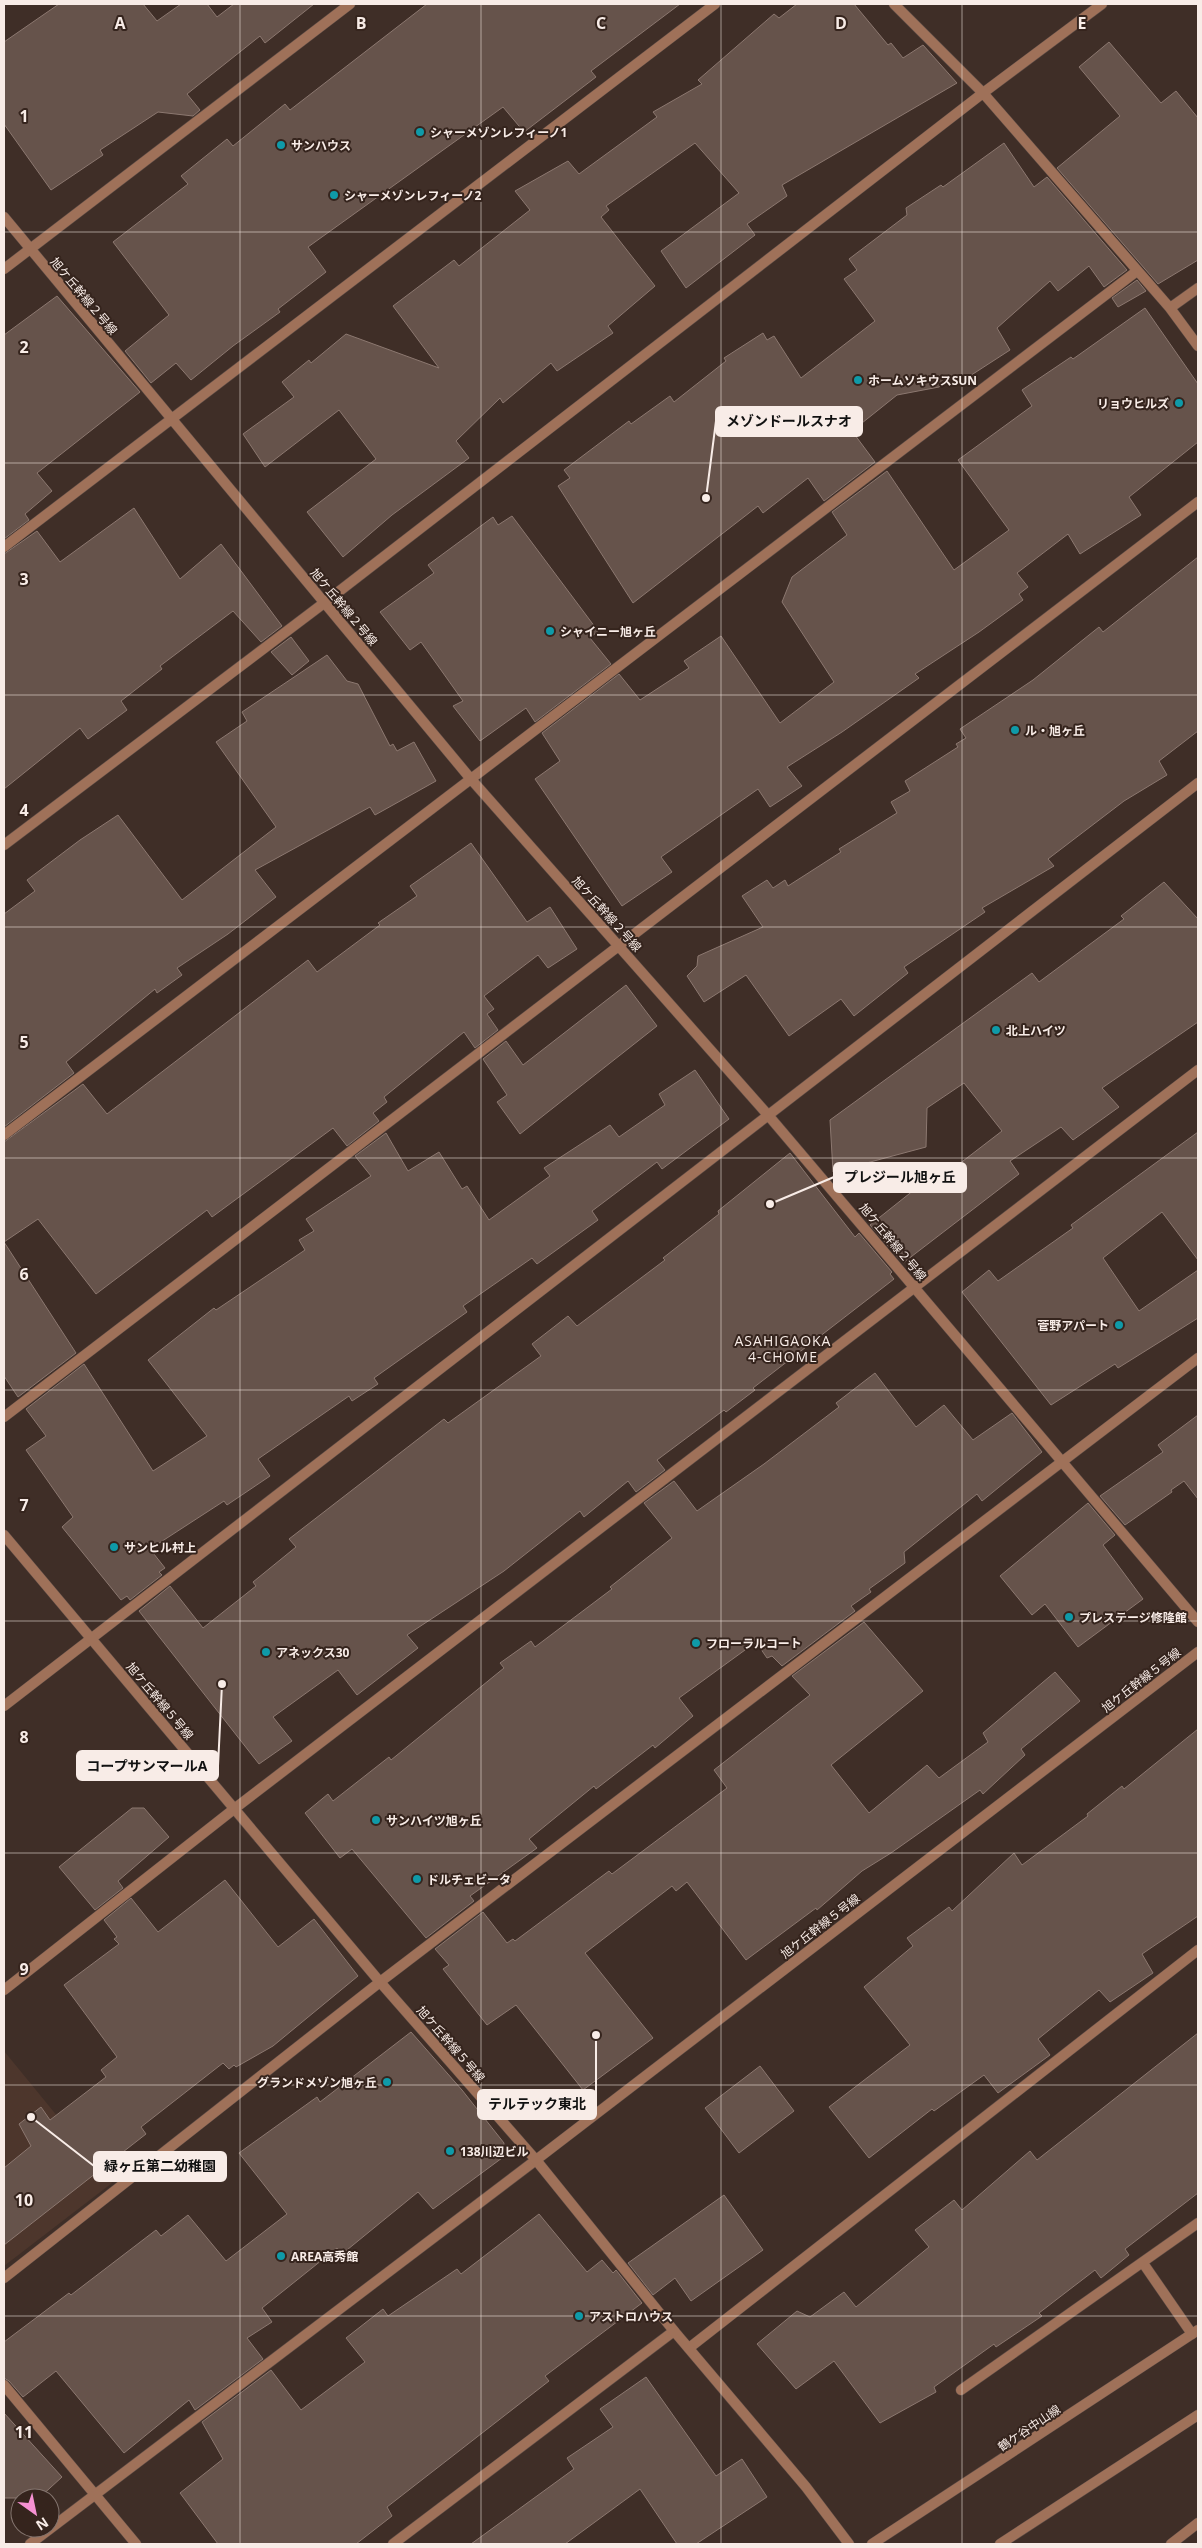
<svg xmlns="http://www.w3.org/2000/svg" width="1202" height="2548" viewBox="0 0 1202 2548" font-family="'Open Sans','Noto Sans JP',sans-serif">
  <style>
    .built { fill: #4d362c }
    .building { fill: #66534b; stroke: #8c7870 }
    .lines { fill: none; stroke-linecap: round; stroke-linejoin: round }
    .minor-casing { stroke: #5d4c46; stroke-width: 11 }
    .tertiary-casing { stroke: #5d4c46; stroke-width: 11 }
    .minor { stroke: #9f7159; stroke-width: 10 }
    .tertiary { stroke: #9f7159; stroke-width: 10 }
    .grid { fill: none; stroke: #f8ece7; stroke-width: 1; stroke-opacity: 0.55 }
    .culture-dot { fill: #0f9aa8; stroke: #35241d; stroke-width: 2 }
    .labels { text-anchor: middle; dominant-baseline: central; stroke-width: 4; stroke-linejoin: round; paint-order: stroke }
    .poi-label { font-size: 12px; font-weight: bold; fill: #f8ece7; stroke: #35241d; text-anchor: start }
    .street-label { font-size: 12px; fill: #f8ece7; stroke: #35241d }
    .neighbourhood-label { font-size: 14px; letter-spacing: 1px; fill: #f8ece7; stroke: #35241d }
    .grid-label { font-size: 16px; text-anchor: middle; font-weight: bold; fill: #f8ece7; stroke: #35241d; stroke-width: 4; stroke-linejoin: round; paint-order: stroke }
    .leader { fill: none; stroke: #f8ece7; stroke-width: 2 }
    .callout-dot { fill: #f8ece7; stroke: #35241d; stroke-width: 2 }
    .callout { fill: #f8ece7; stroke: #f8ece7; stroke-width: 2 }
    .callout-label { font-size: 14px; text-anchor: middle; font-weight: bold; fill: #111 }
  </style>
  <rect width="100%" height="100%" fill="#3f2e27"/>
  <path class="built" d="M4 2051 112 2183 4 2266Z"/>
  <path class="building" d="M59 4H143L157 21 181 4H207L217 17 234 4H314L265 43 260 36 187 94 200 110 193 116 158 112 100 150 103 155 51 190 4 124V42Z
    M427 4H680L591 71 596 77 524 132 503 107 308 247 326 272 278 309 280 312 233 346 191 380 176 363 151 383 125 351 169 315 113 242 188 184 181 176 227 139 233 146 285 104 290 110Z
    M797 4H854L888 45 891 43 903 58 923 45 957 83 782 185 787 196 747 224 755 235 686 288 661 251 739 193 695 143 606 206 609 210 601 217 655 286 608 326 613 333 557 371 551 363 503 403 500 398 456 441 469 458 392 515 343 557 307 512 376 459 339 410 265 467 243 434 294 397 282 382 309 360 311 363 346 334 439 368 393 306 454 260 459 266 530 210 515 191 568 161 579 174 657 117 653 112 702 84 698 80 774 14 779 18Z
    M1109 42 1161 103 1176 91 1198 118V260L1158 284 1057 168 1120 116 1079 67Z
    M1004 143 1034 187 1047 177 1127 270 1104 287 1089 266 1058 291 1050 281 997 328 1010 350 959 383 952 378 939 387 897 395 852 431 875 462 824 501 808 478 763 513 758 506 633 603 558 486 570 478 564 470 629 421 631 424 670 396 674 402 726 361 724 358 763 333 767 340 774 336 801 378 875 321 844 279 857 270 849 259 907 215 906 208 941 185 943 187Z
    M1137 280 1146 291 1118 307 1112 298Z
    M57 296 140 392 37 473 52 491 25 514 29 520 4 539V335Z
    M1145 308 1198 384V442L1129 497 1141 515 1080 554 1068 534 1017 573 1028 587 1019 594 1023 600 979 632 915 674 919 678 842 732 787 767 802 786 770 807 758 789 661 857 672 872 622 906 535 779 560 761 542 733 619 674 640 700 689 668 684 661 721 636 780 723 834 682 782 602 792 577 847 535 832 512 887 471 954 570 1009 530 958 460 1032 406 1022 390 1071 357 1073 359Z
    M134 508 180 579 221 544 282 626 261 642 233 611 160 666 162 669 121 701 127 710 88 739 80 728 4 789V554L37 531 60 562Z
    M512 516 598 631 590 638 611 664 535 722 526 708 480 741 453 706 463 701 421 642 410 650 380 612 434 573 428 565 493 517 498 525Z
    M1198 557V731L1159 761 1167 775 1124 801 1048 859 1054 866 982 908 985 912 904 967 908 973 854 1016 841 999 789 1036 746 975 704 1002 687 976 697 966 698 956 763 927 742 896 767 880 773 888 785 880 788 886 841 852 839 849 897 813 891 802 910 791 905 781 958 747 956 744 966 738 960 729 1033 680 1099 627 1103 632Z
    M291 637 309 661 292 675 271 652Z
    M327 655 347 681 358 684 390 746 393 744 397 751 414 742 436 781 375 815 370 807 255 870 276 897 228 934 177 968 182 975 157 993 155 989 66 1062 74 1073 4 1127V914L35 891 27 880 80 840 118 815 182 900 276 827 216 742 247 721 242 712Z
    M471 843 527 922 550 907 577 949 548 968 538 955 484 996 494 1009 487 1014 498 1030 475 1048 464 1032 384 1097 387 1102 373 1113 379 1121 347 1146 333 1128 212 1217 207 1210 96 1294 38 1219 4 1242 76 1353 18 1397 4 1376V1142L83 1084 107 1114 308 960 317 972 380 925 378 923 417 896 410 886Z
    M1164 882 1198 919V1022L1102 1088 1119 1107 1073 1140 1061 1127 1010 1161 1019 1174 903 1263 870 1225 924 1182V1191L1002 1131 964 1083 927 1108 926 1147 833 1172 830 1120 1032 973 1039 982 1124 919 1121 916Z
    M626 985 657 1026 520 1134 497 1102 507 1095 483 1059 506 1041 523 1065Z
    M695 1070 729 1119 662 1169 657 1162 592 1211 598 1220 537 1264 532 1258 463 1306 467 1312 374 1378 378 1384 352 1401 349 1396 258 1459 270 1476 227 1505 224 1501 150 1549 165 1568 159 1572 162 1575 130 1600 127 1596 121 1600 62 1527 73 1517 26 1450 46 1436 26 1409 84 1364 153 1471 207 1436 148 1360 214 1308 216 1310 305 1250 299 1240 314 1231 306 1219 371 1176 355 1156 386 1133 408 1171 439 1152 462 1189 467 1186 489 1220 550 1176 544 1168 610 1125 619 1137 665 1105 659 1094Z
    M1198 1132V1260L1162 1212 1103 1258 1139 1311 1198 1270V1318L1118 1368 1115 1364 1051 1405 962 1292 989 1270 998 1281 1073 1228 1071 1225Z
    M790 1153 855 1237 859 1233 892 1272 890 1274 894 1279 753 1388 755 1390 726 1412 724 1410 657 1460 665 1470 636 1492 628 1481 584 1517 580 1511 504 1571 407 1635 418 1648 357 1695 338 1670 273 1717 292 1741 259 1764 139 1611 170 1586 203 1628 256 1586 253 1582 296 1547 289 1539 444 1419 448 1423 541 1356 532 1344 568 1316 577 1326 665 1260 663 1258 719 1214 718 1211Z
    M875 1373 916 1427 944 1405 973 1440 1012 1413 1042 1452 982 1501 977 1494 904 1552 905 1563 869 1589 871 1592 851 1606 855 1611 782 1666 772 1656 767 1658 756 1642 679 1698 693 1716 655 1748 653 1745 596 1789 594 1786 529 1839 537 1848 470 1896 474 1901 426 1938 352 1849 340 1858 305 1813 328 1794 333 1801 389 1757 391 1760 504 1668 500 1663 531 1641 535 1647 612 1589 610 1587 672 1538 644 1503 674 1481 697 1511 764 1464 839 1407 836 1403Z
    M1198 1415V1499L1184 1481 1171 1490 1172 1492 1125 1525 1100 1496 1163 1452 1158 1445Z
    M1088 1503 1115 1535 1103 1545 1143 1599 1078 1647 1045 1604 1032 1615 1000 1576Z
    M864 1622 923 1691 831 1765 869 1813 927 1765 939 1778 988 1742 983 1733 1055 1672 1080 1701 1021 1749 1025 1755 983 1794 980 1790 891 1853 862 1871 817 1910 816 1908 746 1960 687 1882 676 1891 672 1886 585 1953 653 2038 583 2090 516 2005 487 2025 443 1969 449 1965 435 1949 483 1912 507 1943 513 1939 515 1941 609 1871 612 1874 727 1788 714 1770 810 1695 792 1676Z
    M1198 1729V1916L1142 1954 1153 1973 1110 2002 1099 1990 1038 2039 1050 2055 998 2093 984 2075 934 2111 932 2109 869 2158 829 2107 910 2045 864 1987 913 1946 907 1938 949 1907 952 1911 1014 1853 1022 1865 1088 1816 1087 1814 1122 1786 1124 1789Z
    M132 1808H144L169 1837 118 1881 123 1888 95 1910 59 1867Z
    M225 1880 278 1947 314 1919 358 1976 273 2046 236 2067 234 2065 229 2069 223 2063 141 2127 146 2134 4 2245V2168L31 2146 19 2124 41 2107 50 2120 106 2077 101 2070 117 2057 64 1985 119 1944 114 1939 117 1937 104 1920 131 1898 158 1932Z
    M411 2032 462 2090 504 2143 502 2158 433 2209 418 2192 342 2254 337 2248 262 2308 272 2322 247 2338 263 2359 195 2410 189 2400 124 2453 56 2371 23 2397 9 2381 4 2378V2342L69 2293 71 2295 156 2230 161 2236 188 2215 226 2261 287 2214 239 2153 317 2097 320 2102Z
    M1198 2033V2193L1125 2249 1129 2255 1101 2278 1095 2270 1039 2313 1042 2316 996 2347 994 2344 934 2387 936 2392 880 2423 834 2361 796 2389 757 2344 797 2311 810 2317 844 2292 856 2307 929 2247 915 2230 954 2200 962 2210 1030 2151 1037 2160Z
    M760 2066 794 2111 739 2153 705 2108Z
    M724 2195 763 2250 691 2301 675 2278 653 2295 628 2263Z
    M539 2214 587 2272 602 2260 613 2273 616 2270 642 2303 545 2376 549 2381 387 2507 392 2516 356 2544H218L180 2493 223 2459 202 2422 271 2370 301 2410 365 2362 346 2338 383 2309 388 2316 457 2269 461 2274Z
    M646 2377 716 2476 742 2459 767 2497 696 2544H677L640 2489 565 2544H471L574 2469 567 2458 613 2427 600 2409Z
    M4 2413 62 2477 39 2498H4Z"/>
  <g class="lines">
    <defs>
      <path id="minor" d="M894 4 983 93 1170 308 1198 346
        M4 217 470 778 768 1115 1198 1622
        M4 269 350 4
        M1170 308 1198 288
        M4 547 715 4
        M4 845 324 603 983 93 1102 4
        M4 1135 1137 271
        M4 1417 1198 502
        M4 1706 1198 783
        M4 1990 234 1809 1198 1070
        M1143 2263 1192 2334
        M4 2278 380 1982 1198 1358
        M689 2348 1198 1950
        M4 2385 136 2544
        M961 2390 1198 2223
        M30 2544 536 2160
        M393 2544 674 2331
        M1171 2544 1198 2523"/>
      <path id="tertiary" d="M4 1535 380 1982 536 2160 674 2331 806 2487 849 2544
        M536 2160 1198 1652
        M872 2544 1198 2330
        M1000 2544 1198 2415"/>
    </defs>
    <use href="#minor" class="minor-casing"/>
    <use href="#tertiary" class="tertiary-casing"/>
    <use href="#minor" class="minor"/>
    <use href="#tertiary" class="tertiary"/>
  </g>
  <path class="grid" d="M240 4V2544M481 4V2544M721 4V2544M962 4V2544M4 232H1198M4 463H1198M4 695H1198M4 927H1198M4 1158H1198M4 1390H1198M4 1621H1198M4 1853H1198M4 2085H1198M4 2316H1198"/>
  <g class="culture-dot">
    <circle cx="420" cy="132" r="5"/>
    <circle cx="281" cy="145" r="5"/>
    <circle cx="334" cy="195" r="5"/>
    <circle cx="858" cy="380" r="5"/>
    <circle cx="1179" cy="403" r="5"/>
    <circle cx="550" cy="631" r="5"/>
    <circle cx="1015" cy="730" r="5"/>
    <circle cx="996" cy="1030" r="5"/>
    <circle cx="1119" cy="1325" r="5"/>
    <circle cx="114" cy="1547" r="5"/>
    <circle cx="1069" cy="1617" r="5"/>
    <circle cx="696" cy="1643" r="5"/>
    <circle cx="266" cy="1652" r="5"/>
    <circle cx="376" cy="1820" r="5"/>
    <circle cx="417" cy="1879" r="5"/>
    <circle cx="387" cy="2082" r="5"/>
    <circle cx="450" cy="2151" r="5"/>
    <circle cx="281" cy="2256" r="5"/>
    <circle cx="579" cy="2316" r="5"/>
  </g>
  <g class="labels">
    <g class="poi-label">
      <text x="430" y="132">シャーメゾンレフィーノ1</text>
      <text x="291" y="145">サンハウス</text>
      <text x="344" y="195">シャーメゾンレフィーノ2</text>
      <text x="868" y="380">ホームソキウスSUN</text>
      <text x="1169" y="403" text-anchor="end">リョウヒルズ</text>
      <text x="560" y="631">シャイニー旭ヶ丘</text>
      <text x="1025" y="730">ル・旭ヶ丘</text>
      <text x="1006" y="1030">北上ハイツ</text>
      <text x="1109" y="1325" text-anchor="end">菅野アパート</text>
      <text x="124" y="1547">サンヒル村上</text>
      <text x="1079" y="1617">プレステージ修隆館</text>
      <text x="706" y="1643">フローラルコート</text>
      <text x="276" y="1652">アネックス30</text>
      <text x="386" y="1820">サンハイツ旭ヶ丘</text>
      <text x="427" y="1879">ドルチェビータ</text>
      <text x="377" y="2082" text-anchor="end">グランドメゾン旭ヶ丘</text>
      <text x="460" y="2151">138川辺ビル</text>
      <text x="291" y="2256">AREA高秀館</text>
      <text x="589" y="2316">アストロハウス</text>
    </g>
    <g class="street-label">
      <text transform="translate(84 296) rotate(50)">旭ケ丘幹線２号線</text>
      <text transform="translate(344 607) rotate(50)">旭ケ丘幹線２号線</text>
      <text transform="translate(607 914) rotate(48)">旭ケ丘幹線２号線</text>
      <text transform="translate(893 1242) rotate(50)">旭ケ丘幹線２号線</text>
      <text transform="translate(1141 1680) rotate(-38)">旭ケ丘幹線５号線</text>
      <text transform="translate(160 1701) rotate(50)">旭ケ丘幹線５号線</text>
      <text transform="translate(820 1926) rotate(-38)">旭ケ丘幹線５号線</text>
      <text transform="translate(451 2044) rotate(49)">旭ケ丘幹線５号線</text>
      <text transform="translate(1029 2428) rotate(-34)">鶴ケ谷中山線</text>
    </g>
    <g class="neighbourhood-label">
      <text x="783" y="1340">ASAHIGAOKA<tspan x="783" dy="16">4-CHOME</tspan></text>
    </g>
  </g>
  <g class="grid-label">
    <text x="120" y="29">A</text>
    <text x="361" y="29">B</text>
    <text x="601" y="29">C</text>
    <text x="841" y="29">D</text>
    <text x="1082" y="29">E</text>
    <text x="24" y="122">1</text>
    <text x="24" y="353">2</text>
    <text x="24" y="585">3</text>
    <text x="24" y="816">4</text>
    <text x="24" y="1048">5</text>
    <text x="24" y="1280">6</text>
    <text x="24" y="1511">7</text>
    <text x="24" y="1743">8</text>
    <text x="24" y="1975">9</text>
    <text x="24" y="2206">10</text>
    <text x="24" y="2438">11</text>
  </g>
  <path class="leader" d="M706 498L716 421M770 1204L834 1177M222 1684L218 1766M596 2035L596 2104M31 2117L94 2166"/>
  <g class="callout-dot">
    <circle cx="706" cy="498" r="5"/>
    <circle cx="770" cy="1204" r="5"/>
    <circle cx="222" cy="1684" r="5"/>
    <circle cx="596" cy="2035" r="5"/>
    <circle cx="31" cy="2117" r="5"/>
  </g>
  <g class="callout">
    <rect x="716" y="407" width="146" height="29" rx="5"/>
    <rect x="834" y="1163" width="132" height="29" rx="5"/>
    <rect x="77" y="1751" width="141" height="29" rx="5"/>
    <rect x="478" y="2090" width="118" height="29" rx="5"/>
    <rect x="94" y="2152" width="132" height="29" rx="5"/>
  </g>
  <g class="callout-label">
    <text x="789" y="426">メゾンドールスナオ</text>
    <text x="900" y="1182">プレジール旭ヶ丘</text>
    <text x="147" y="1771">コープサンマールA</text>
    <text x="537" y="2109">テルテック東北</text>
    <text x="160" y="2171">緑ヶ丘第二幼稚園</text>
  </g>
  <rect width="1202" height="2548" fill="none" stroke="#f8ece7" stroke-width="10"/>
  <g transform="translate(35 2513) rotate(147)"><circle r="24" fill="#35241d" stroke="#83746e"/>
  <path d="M0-4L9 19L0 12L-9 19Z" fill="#f591d2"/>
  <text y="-8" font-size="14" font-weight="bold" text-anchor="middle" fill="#f8ece7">N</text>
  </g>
</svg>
